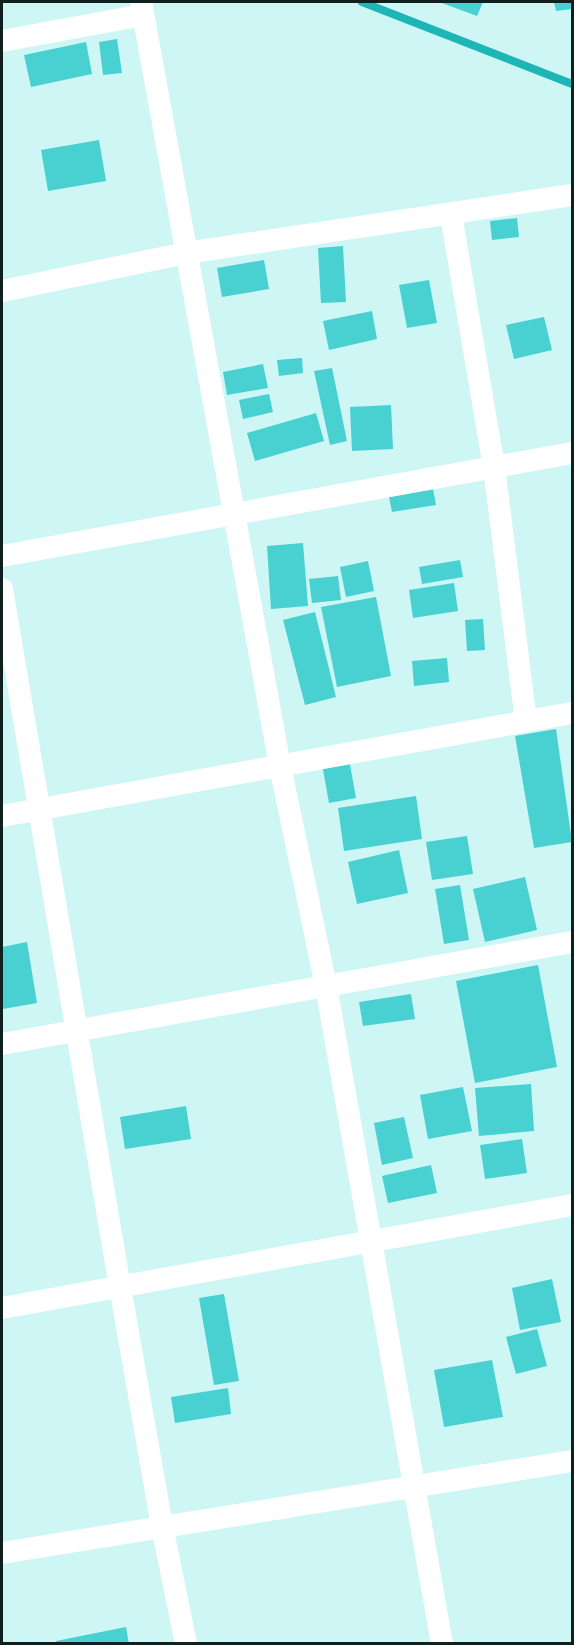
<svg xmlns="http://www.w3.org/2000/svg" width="574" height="1645" viewBox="0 0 574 1645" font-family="'Open Sans',sans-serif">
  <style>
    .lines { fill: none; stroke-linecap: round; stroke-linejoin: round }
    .stream { stroke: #1db5b5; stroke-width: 8 }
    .building { fill: #49d1d1 }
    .minor { stroke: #fff; stroke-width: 22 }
  </style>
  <rect width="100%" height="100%" fill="#cdf6f5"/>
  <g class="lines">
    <path class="stream" d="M362 2 572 84"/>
  </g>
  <path class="building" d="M439 2H483L477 16Z
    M554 2H572V9L556 11Z
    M117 39 122 73 103 75 99 42Z
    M86 42 92 74 31 87 24 55Z
    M99 140 106 181 48 191 41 150Z
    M517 218 519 237 492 240 490 221Z
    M343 246 346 302 321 303 318 248Z
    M264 260 269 289 222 297 217 268Z
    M429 280 437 323 407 328 399 285Z
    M372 311 377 339 329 350 323 321Z
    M544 317 552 350 514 359 506 325Z
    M302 358 303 373 279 376 277 360Z
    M263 364 268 388 227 395 223 372Z
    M332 368 347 441 330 445 314 371Z
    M269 394 273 412 243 419 239 400Z
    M391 405 393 449 352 451 350 407Z
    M316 413 324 441 255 461 247 433Z
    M433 489 436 505 392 512 389 497Z
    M303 543 308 606 271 609 267 546Z
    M460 560 463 577 422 584 419 567Z
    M368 561 374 591 346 597 340 567Z
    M338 576 341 600 312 603 309 579Z
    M454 583 458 611 413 618 409 590Z
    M376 597 391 676 337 687 321 607Z
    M315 612 336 697 305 705 283 620Z
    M483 619 485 650 467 651 465 620Z
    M447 658 449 682 414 686 412 661Z
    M556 729 572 842 534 848 515 736Z
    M349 759 356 798 329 803 322 764Z
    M416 796 422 839 344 851 338 808Z
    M467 836 473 874 432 880 426 842Z
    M399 850 408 893 357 904 348 862Z
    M525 877 537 930 485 942 473 889Z
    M460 885 469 940 444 944 435 889Z
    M27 942 37 1003 3 1009 2 947Z
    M538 965 557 1067 475 1083 456 981Z
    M411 994 415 1019 363 1026 359 1002Z
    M531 1084 534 1131 479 1136 475 1088Z
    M463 1087 472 1131 428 1139 420 1095Z
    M186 1106 191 1139 125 1149 120 1117Z
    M404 1117 413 1158 382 1165 374 1123Z
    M522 1139 527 1173 485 1179 480 1145Z
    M431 1165 437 1193 388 1203 382 1176Z
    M552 1279 561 1322 520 1330 512 1288Z
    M224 1294 239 1381 214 1385 199 1298Z
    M537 1329 547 1366 516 1374 506 1337Z
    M492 1360 503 1417 444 1427 434 1370Z
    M228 1388 231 1414 175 1423 171 1397Z
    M126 1627 129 1644H56V1641Z"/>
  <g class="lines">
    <path class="minor" d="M141 2 280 766 326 986 442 1644
      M2 41 143 15
      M451 215 494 467 526 721
      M2 291 186 253 572 195
      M2 556 572 453
      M2 589 120 1287 162 1526 186 1644
      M2 816 572 713
      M2 1044 572 942
      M2 1308 572 1205
      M2 1553 572 1461"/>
  </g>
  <rect width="574" height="1645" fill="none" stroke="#10201f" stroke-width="6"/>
</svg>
